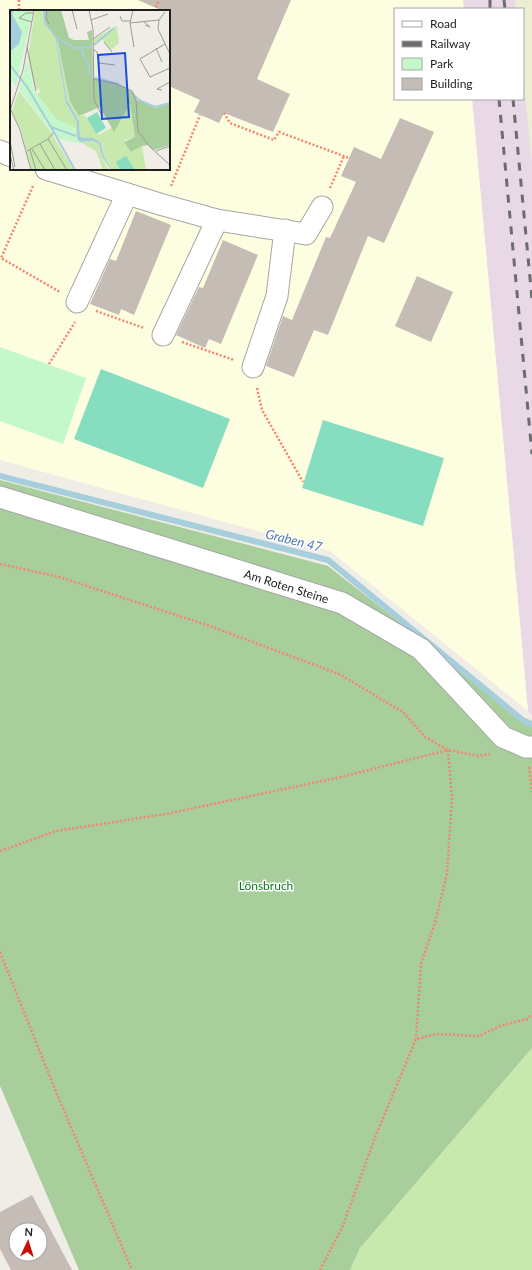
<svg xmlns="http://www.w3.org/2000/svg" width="532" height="1270" viewBox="0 0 532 1270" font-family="Lato,sans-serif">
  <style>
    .industrial { fill: #e9d8e5 }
    .education { fill: #fdfee0; fill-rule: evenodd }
    .farmland { fill: #ebeed2 }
    .grass { fill: #c8e9ad }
    .forest { fill: #a8ce9c }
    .park { fill: #c4f8cb }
    .pitch { fill: #86ddbf }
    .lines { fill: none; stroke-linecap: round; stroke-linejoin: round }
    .stream { stroke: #a7cedc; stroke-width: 6 }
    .building { fill: #c4bcb5; fill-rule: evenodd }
    .minor-casing { stroke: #a6a6a6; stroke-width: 23 }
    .path { stroke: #f78470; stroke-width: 2.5; stroke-dasharray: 2 2; stroke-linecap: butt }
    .minor { stroke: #fff; stroke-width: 21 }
    .rail { stroke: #6d6d6d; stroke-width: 3; stroke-dasharray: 8 8; stroke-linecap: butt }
    .labels { text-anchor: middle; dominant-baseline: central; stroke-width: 3; stroke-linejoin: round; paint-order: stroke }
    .street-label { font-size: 12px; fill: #1f1f1f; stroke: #fff }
    .park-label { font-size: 12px; fill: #0e7d1c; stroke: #fff }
    .water-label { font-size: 13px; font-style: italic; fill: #4d79ad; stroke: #fff }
    .inset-river { fill: none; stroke: #a7cedc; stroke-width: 2 }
    .inset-road { fill: none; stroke: #9c9b96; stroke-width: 1 }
    .view { fill: #1d4ed8; fill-opacity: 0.15; stroke: #1d4ed8; stroke-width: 2 }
    .inset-edge { fill: none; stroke: #1f1f1f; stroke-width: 2 }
  </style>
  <rect width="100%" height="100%" fill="#f0ede6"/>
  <path class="industrial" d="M463 0H515L516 9H464Z
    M523 75 532 162V715L528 711 472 99H523Z"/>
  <path class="education" d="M0 0H463L464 9H395V99H472L528 711 330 551 0 460ZM11 11H169V169H11Z"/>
  <path class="farmland" d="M515 0H532V162L523 75V9H516Z"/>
  <path class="grass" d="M532 1048V1270H350L360 1248Z"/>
  <path class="forest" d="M0 480 328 566 518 715 532 721V1048L360 1248 350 1270H79L0 1086Z"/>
  <path class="park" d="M0 347 86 378 63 444 0 421Z"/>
  <path class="pitch" d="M101 369 230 419 203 488 74 439Z
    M323 420 444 458 423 526 302 488Z"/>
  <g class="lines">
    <path class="stream" d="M0 476 328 560 525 722 532 724"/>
  </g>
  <path class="building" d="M138 0H291L257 79 290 94 273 132 224 113 219 123 194 112 200 100 169 86V11H163Z
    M400 118 434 132 384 243 368 236 328 335 314 330 294 377 266 366 283 316 292 320 326 237 330 238 356 182 341 176 354 147 381 159Z
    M136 211 171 225 134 315 121 309 119 315 90 304 110 259 116 261Z
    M223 240 258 255 221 344 209 339 205 348 176 335 199 287 203 288Z
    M417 276 453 292 431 342 395 326Z
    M32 1195 72 1270H11L0 1249V1212ZM16 1230H40V1254H16Z"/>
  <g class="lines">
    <defs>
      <g id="minor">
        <path d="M0 151 11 156"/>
        <path d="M46 169 163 205 217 220 306 234 322 207"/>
        <path d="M77 302 127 194"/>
        <path d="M163 335 217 220"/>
        <path d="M253 367 277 296 285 230"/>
        <path id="s1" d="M0 497 342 603 421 649 503 737 526 747H532"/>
      </g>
    </defs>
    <use href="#minor" class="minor-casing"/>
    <path class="path" d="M19 0V11
      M154 11 159 0
      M224 113 230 123 274 140 279 132 349 158
      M33 186 1 258 60 292
      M171 186 200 115
      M330 188 344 156
      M96 311 144 328
      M182 342 234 360
      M49 364 75 322
      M257 388 262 410 303 482
      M0 564 59 577 207 625 339 674 403 712 425 737 448 750 479 756 490 754
      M529 767 532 792
      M0 851 56 831 166 814 341 777 448 750 452 799 447 874 435 923 421 964 416 1039
      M0 952 56 1092 132 1270
      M320 1270 342 1228 376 1135 416 1039 437 1034 479 1036 500 1026 527 1019 532 1014"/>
    <use href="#minor" class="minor"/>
    <path class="rail" d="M490 0V9
      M504 0 505 9
      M499 99 532 454
      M513 99 532 299"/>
  </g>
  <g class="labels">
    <g class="street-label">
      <text stroke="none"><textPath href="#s1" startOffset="300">Am Roten Steine</textPath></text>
    </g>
    <g class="park-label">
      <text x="266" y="885">Lönsbruch</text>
    </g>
    <g class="water-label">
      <text transform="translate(294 540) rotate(14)">Graben 47</text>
    </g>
  </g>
  <g transform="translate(10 10)">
    <rect width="160" height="160" fill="#f0ede6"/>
    <path d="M25 0H33L34 13 45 27 56 93 67 112V129L70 132 83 131 89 134 92 148 99 160H93L86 141 68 131 63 118 46 109 27 84 31 81 24 76 18 47ZM107 16 109 33 101 40 92 29 84 35V29ZM46 26 69 106 75 105 86 124H90L108 114 120 94 125 127 114 130 121 142 132 136 136 160H101L94 148 92 134 80 128 70 127 69 111 57 90ZM9 81 40 121 64 160H21L11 120 2 101Z" fill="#c8e9ad"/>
    <path d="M36 0H51L59 28 64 30H79L77 22 82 20 83 68 106 73 124 83 127 91 129 90 145 98 160 94V135L144 140 138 135 132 136 121 142 114 132 125 127 120 94 104 122 90 97 69 106 60 91 48 32 36 13Z" fill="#a8ce9c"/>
    <path d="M0 0H23L6 76 0 69ZM17 49 24 80 46 109 66 118V129L71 134 46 128 9 79Z" fill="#c4f8cb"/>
    <path d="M87 102 96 118 86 124 77 108ZM116 146 125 160H110L106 152Z" fill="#86ddbf"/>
    <path d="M0 0H4L2 4 12 22 9 34 2 40H0ZM33 0H36V13L46 26 57 90 69 111 70 127 83 128 91 133 94 147 101 160 92 147 89 134 83 131 70 132 67 129V112L56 93 45 27 34 13Z" fill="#a7cedc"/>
    <path class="inset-river" d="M47 28 64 38 82 37M84 35 104 18M71 38 83 68M0 55 17 77 41 117 66 126M85 68 109 74M125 86 129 90 145 97 160 93M41 117 65 160"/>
    <path class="inset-road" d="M37 0 36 8 39 14M62 0 67 19M79 0 83 19 84 89 92 106M123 0 120 13 124 37M155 2 149 10 148 19 160 44M110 6 112 11H120M81 10 98 4M133 11 140 17 135 15M22 12 9 8 16 3H24M120 13 149 10M83 29 100 17M94 32 102 42M155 34 130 49 140 67 160 58M17 37 26 81M146 38 152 52M84 40 87 42 89 53 105 55M83 69 107 74 122 81 126 90 128 121 140 137 160 155M152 80 147 79 160 72M1 100 10 120 21 160M0 101 13 60 24 0M38 129 57 160M0 131 5 157M30 134 45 160M22 139 35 160M20 140 26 160M17 141 38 129 43 123M146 141 160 136M0 145 4 160"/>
    <path class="view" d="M115 43 119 107 92 109 88 45Z"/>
    <rect width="160" height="160" class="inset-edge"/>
  </g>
  <rect x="394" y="8" width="130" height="92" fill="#ffffff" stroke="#a5a5a5"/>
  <rect x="402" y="21" width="20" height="6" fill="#ffffff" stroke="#a5a5a5"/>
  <text x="430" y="28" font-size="12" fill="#1f1f1f">Road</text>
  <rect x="402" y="41" width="20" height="6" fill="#6d6d6d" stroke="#a5a5a5"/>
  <text x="430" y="48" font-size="12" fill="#1f1f1f">Railway</text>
  <rect x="402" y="58" width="20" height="12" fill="#c4f8cb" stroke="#a5a5a5"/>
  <text x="430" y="68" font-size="12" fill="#1f1f1f">Park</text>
  <rect x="402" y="78" width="20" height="12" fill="#c4bcb5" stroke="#a5a5a5"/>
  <text x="430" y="88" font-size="12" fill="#1f1f1f">Building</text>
  <g transform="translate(28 1242) rotate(4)"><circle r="19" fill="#ffffff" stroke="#a5a5a5"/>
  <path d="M0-3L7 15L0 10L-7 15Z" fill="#ca0d05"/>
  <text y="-6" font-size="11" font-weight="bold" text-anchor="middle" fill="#1f1f1f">N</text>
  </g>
</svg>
